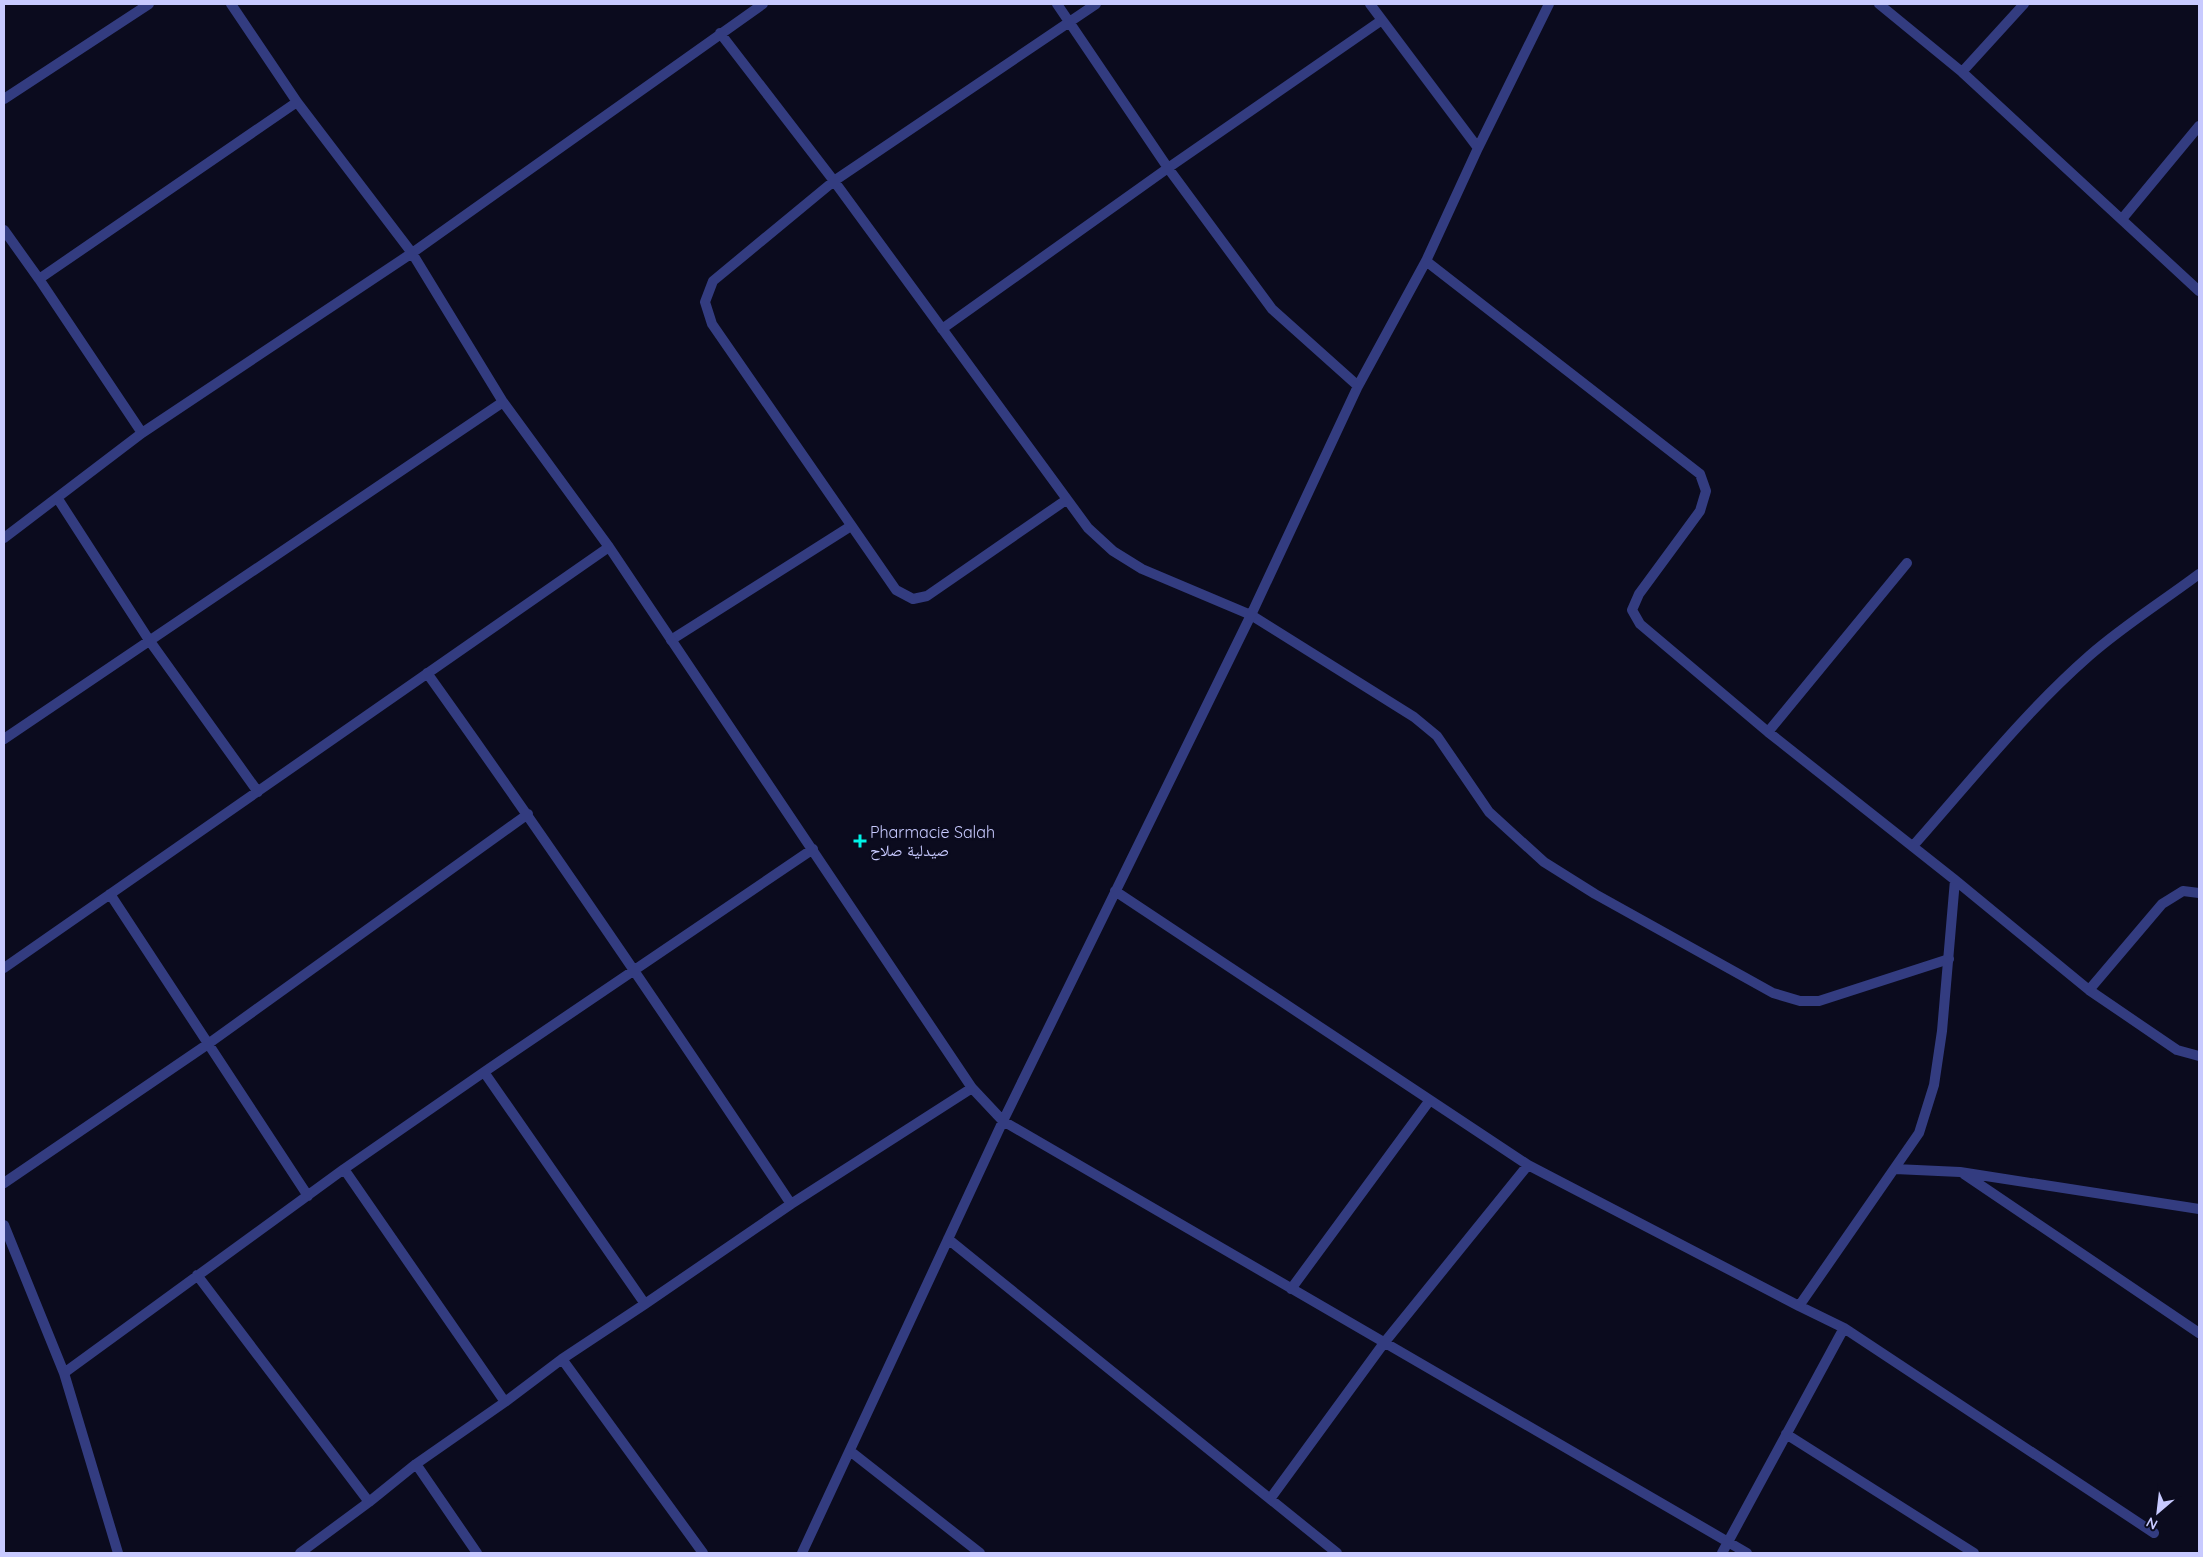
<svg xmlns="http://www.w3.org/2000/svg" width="2203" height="1557" viewBox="0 0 2203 1557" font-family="Quicksand,'Noto Naskh Arabic',sans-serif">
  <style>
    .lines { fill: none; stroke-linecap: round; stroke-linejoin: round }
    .lane { stroke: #333c80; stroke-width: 10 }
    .street { stroke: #333c80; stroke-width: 10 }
    .poi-dot { fill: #00f3e7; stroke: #0b0b1e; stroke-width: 2 }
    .labels { text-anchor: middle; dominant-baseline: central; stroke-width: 5; stroke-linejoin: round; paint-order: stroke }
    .poi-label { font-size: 16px; fill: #c8caff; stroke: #0b0b1e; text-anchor: start }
  </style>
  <rect width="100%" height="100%" fill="#0b0b1e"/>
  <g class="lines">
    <path class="lane" d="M1251 615 1414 717 1437 736 1489 812 1544 862 1595 894 1773 993 1800 1001H1819L1949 959
      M671 640 851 526"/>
    <path class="street" d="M231 4 297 102 412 253 503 402 609 547 972 1088 1003 1121 1747 1553
      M1057 4 1168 168 1272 309 1358 386
      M1370 4 1478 148
      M1879 4 1962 72 2199 291
      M720 33 834 181 1088 528 1113 551 1142 569 1251 615
      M1962 72 2024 4
      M4 99 149 4
      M2122 219 2199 126
      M4 230 39 279 142 433
      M1426 261 1700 474 1706 491 1700 511 1639 594 1632 610 1640 624 1768 732 1955 880 2089 990 2177 1050 2199 1056
      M39 279 297 102
      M942 329 1168 168 1382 20
      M58 499 149 640 258 792
      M1066 500 927 596 913 599 896 590 712 324 705 302 713 281 834 181 1096 4
      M4 538 142 433 412 253 763 4
      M427 673C552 848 672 1025 791 1204
      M1768 732 1907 563
      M4 739 503 402
      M1913 846C1970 782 2024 713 2089 656 2123 626 2163 601 2199 574
      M1115 891 1528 1165 1799 1306
      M110 894 308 1196
      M4 968 609 547
      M2089 990 2162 904 2183 891 2199 893
      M484 1072 645 1304
      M344 1169 505 1402
      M1895 1169 1960 1172 2199 1209
      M1964 1174 2199 1333
      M4 1183 208 1044 528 814
      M4 1225 64 1373 118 1553
      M948 1239 1337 1553
      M197 1275 369 1502
      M1291 1289 1430 1100
      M1844 1328 2154 1533
      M562 1359 703 1553
      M64 1373 344 1169 484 1072 813 849
      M1786 1434 1974 1553
      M850 1451 980 1553
      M416 1464 477 1553
      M1270 1499 1384 1343 1528 1165
      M300 1553 369 1502 416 1464 505 1402 562 1359 645 1304 791 1204 972 1088
      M802 1553 1003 1121 1251 615 1358 386 1426 261 1478 148 1549 4
      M1722 1553 1844 1328 1799 1306 1919 1133 1934 1085 1942 1031 1955 880"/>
  </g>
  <path class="poi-dot" d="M857.5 833.5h5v5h5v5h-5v5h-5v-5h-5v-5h5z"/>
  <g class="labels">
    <g class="poi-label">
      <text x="870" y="832">Pharmacie Salah<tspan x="870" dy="18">صيدلية صلاح</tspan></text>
    </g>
  </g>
  <rect width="2203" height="1557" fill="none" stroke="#c8caff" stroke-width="10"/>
  <g transform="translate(2158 1512) rotate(208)" stroke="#0b0b1e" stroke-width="4" paint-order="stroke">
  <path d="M0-4L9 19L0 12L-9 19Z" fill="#c8caff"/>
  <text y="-8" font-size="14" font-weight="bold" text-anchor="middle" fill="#c8caff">N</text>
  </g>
</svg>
